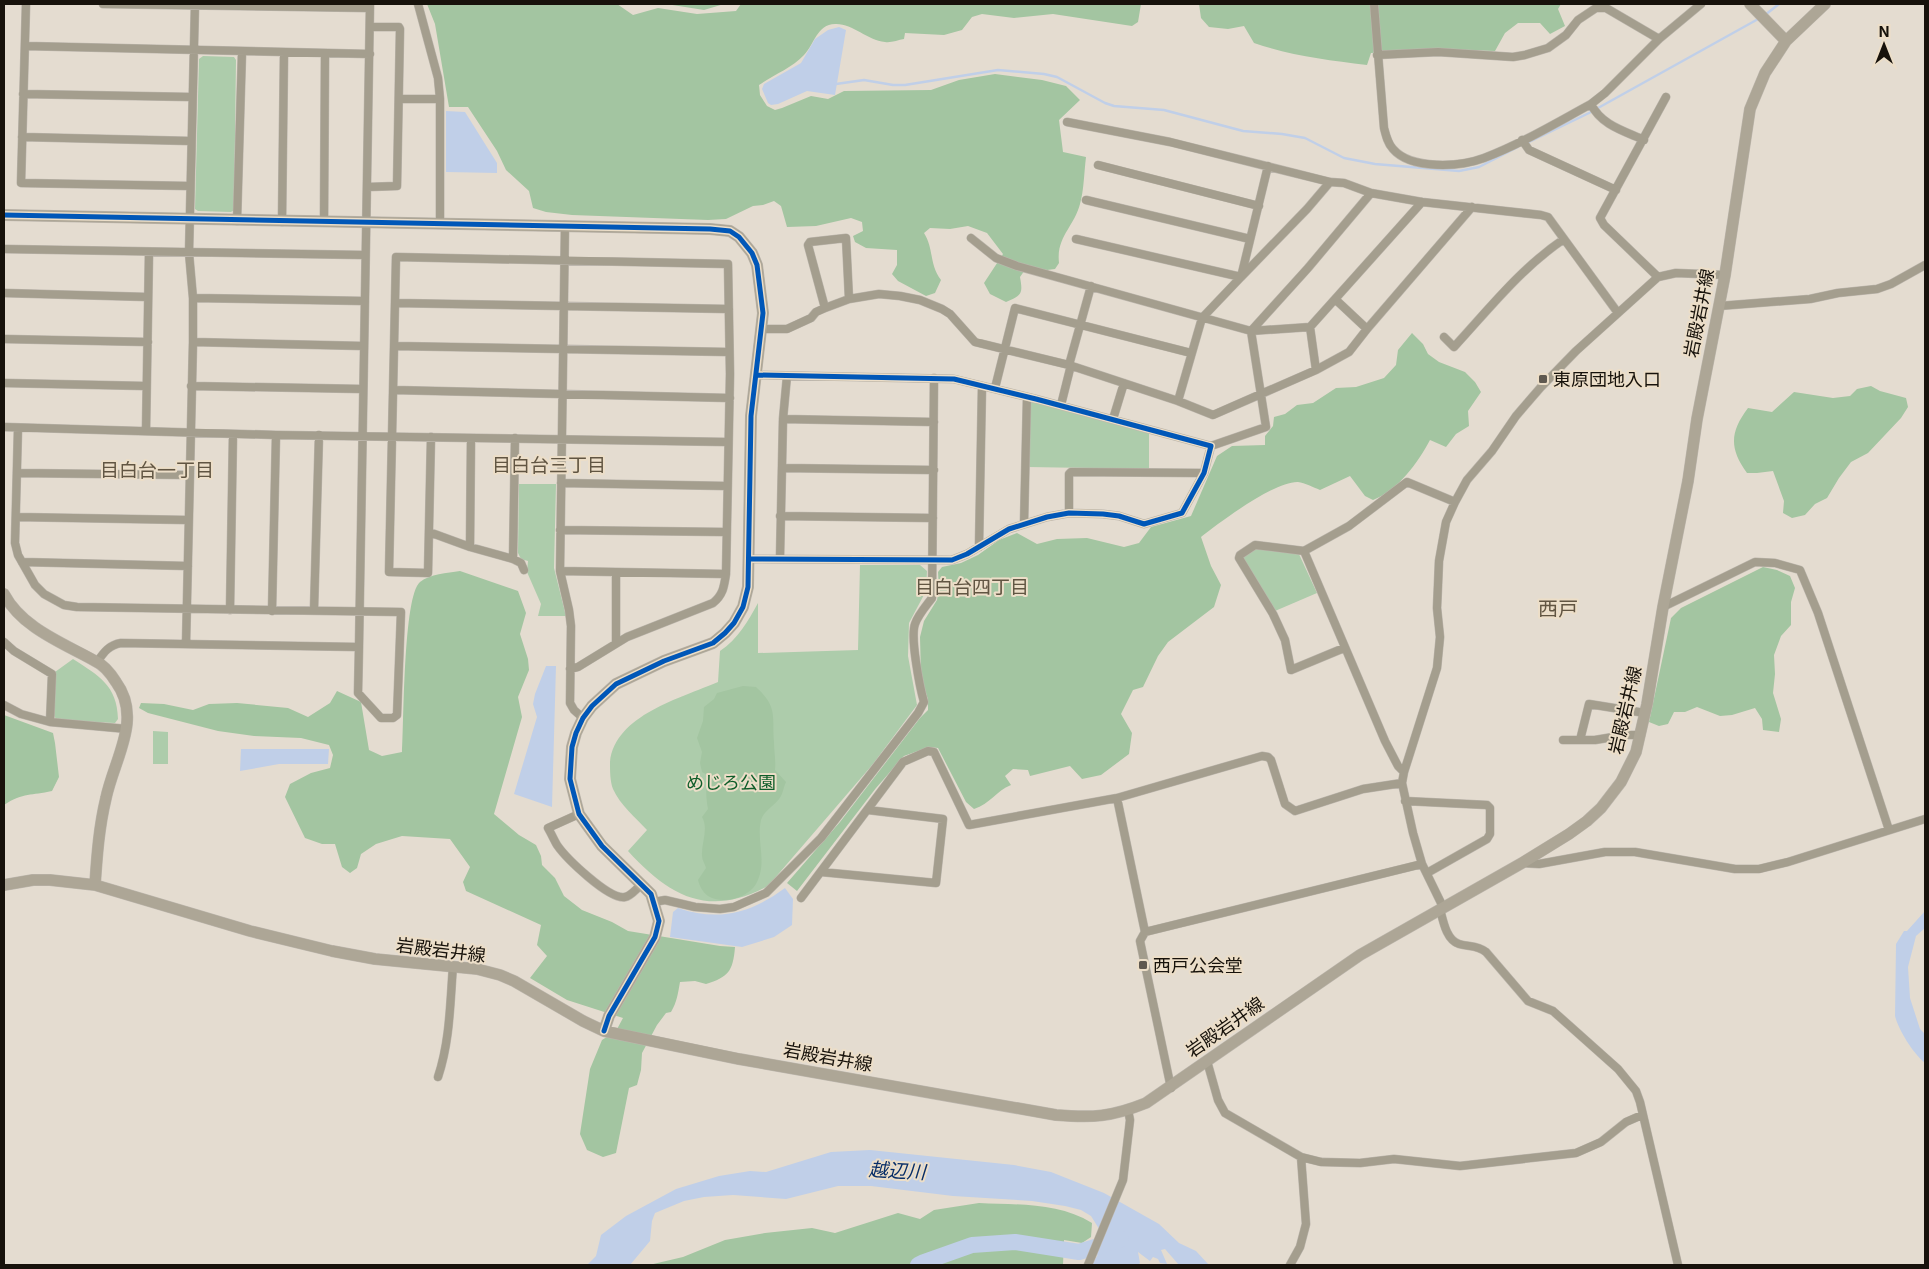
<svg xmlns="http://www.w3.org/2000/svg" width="1929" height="1269" viewBox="0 0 1929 1269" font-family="Inter,'Noto Sans JP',sans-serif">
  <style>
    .green { fill: #adccab }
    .forest { fill: #a3c5a1 }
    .water { fill: #c0cfe8 }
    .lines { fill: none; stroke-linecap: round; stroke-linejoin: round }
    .stream { stroke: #c0cfe8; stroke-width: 2.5 }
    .river { stroke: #c0cfe8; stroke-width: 16 }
    .street-casing { stroke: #bdb7ae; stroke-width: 9 }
    .secondary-casing { stroke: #bdb7ae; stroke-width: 12 }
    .street { stroke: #a49e8e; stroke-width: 8 }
    .secondary { stroke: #ada696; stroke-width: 11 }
    .cycleway-casing { stroke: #ecdec8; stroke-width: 8 }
    .cycleway { stroke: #0057b8; stroke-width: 5 }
    .poi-dot { fill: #5f5950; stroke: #ecdec8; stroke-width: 2 }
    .labels { text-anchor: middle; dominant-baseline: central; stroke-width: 4; stroke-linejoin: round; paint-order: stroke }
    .street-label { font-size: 18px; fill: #17120b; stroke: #ecdec8 }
    .poi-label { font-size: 18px; fill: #17120b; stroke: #ecdec8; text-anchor: start }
    .park-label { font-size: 18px; fill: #0f5d29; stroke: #ecdec8 }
    .neighbourhood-label { font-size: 19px; fill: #615542; stroke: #ecdec8 }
    .water-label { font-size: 19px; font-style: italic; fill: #072d67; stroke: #ecdec8 }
    .quarter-label { font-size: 20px; fill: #615542; stroke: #ecdec8 }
  </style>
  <rect width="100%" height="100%" fill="#e4dcd0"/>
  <path class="green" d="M203 56 234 57 236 60 234 210 231 212 198 211 195 209 199 59Z
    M1031 400 1149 433V469L1028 467V403Z
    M519 484H556L554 568 566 616H538L541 604 527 572 528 561 521 559 518 553Z
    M1256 548 1298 552 1317 593 1275 611 1242 557Z
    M860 565H920L927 571 926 591 909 623 908 656 917 705 873 764 768 886C709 918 670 897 628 851L647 830C636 818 620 805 613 789 610 781 610 771 610 762 615 715 681 698 718 682L720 651C738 639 748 621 758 603V653L858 650Z
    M73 659C99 676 117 685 118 719L115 723 57 720 54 716 55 672Z
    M153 731 168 732V764H153Z"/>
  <path class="forest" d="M427 4H617L633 15 658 8 697 14 736 11 741 4H1141L1138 22 1132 26 1053 14 1014 18 982 14 972 17 962 30 944 35 905 33 904 39C898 40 891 43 885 42 867 40 852 23 835 24 817 24 814 45 804 55 792 68 773 75 759 85L760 95 767 106 775 110 782 108 811 96 828 99 844 91 931 90 959 80 995 74 1042 80 1066 86 1080 100 1059 120 1063 152 1086 157C1084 173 1084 190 1080 204 1074 227 1056 237 1059 263L1055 269 1047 270 1027 267 1020 277C1023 294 1022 295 1006 302L990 294 984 283 1003 254 987 233 968 226 950 229 930 228 924 233C934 249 929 264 941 280L935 293 926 296 898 281 892 274 897 265V250L866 248 855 242 853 236 863 231 862 222 851 218 816 226 787 227 781 206 774 201 763 205 753 206 726 219 708 220 572 215 546 212 533 208 529 191 506 170 497 151 468 107H449L435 24Z
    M666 4H724L704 10Z
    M1199 4H1561L1558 9 1565 26 1550 34 1540 23H1518L1505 33 1495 51 1434 49 1371 53 1367 65C1327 60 1292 56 1254 43L1244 26 1228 29 1209 27 1201 18Z
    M1412 333 1423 344 1428 354 1439 362 1465 372 1475 382 1481 392 1468 411 1469 426 1456 434 1446 447 1430 440C1418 463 1397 491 1373 500L1365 496 1350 476 1320 490C1313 487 1305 483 1298 482 1275 481 1220 522 1201 537L1211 566 1221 585 1214 607 1168 642 1158 656 1143 687 1133 690 1121 714 1132 733 1129 754 1101 775 1082 779 1070 766 1030 776 1028 770 1013 769 1005 776 1011 785C996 791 990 804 974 809L966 802 938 748 929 747 904 756 876 788 797 891 787 883 840 822 920 718 928 710V700L921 676 920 637 924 621 937 600 939 589 938 572 942 567 961 563 978 555 999 540 1017 533 1037 544 1057 539 1087 538 1124 547 1139 543 1151 527 1191 516 1217 456 1232 446 1265 445V436L1273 426 1274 417 1285 414 1297 405 1313 403 1336 388 1356 387 1384 378 1396 365 1398 350Z
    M1871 386 1880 391 1906 398 1908 407 1901 418 1868 453 1851 462 1839 478 1827 498 1815 504 1805 515 1792 518 1783 513 1784 501 1773 471 1757 473H1747C1729 448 1730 432 1748 408L1772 412 1794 392 1833 398 1850 396 1857 389Z
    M1763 567 1777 570 1790 576 1795 588 1791 602V625L1781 636 1774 655 1775 674 1773 693 1781 719 1779 732 1763 730 1762 719 1755 708 1732 715 1720 716 1697 707 1685 712H1674L1668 724 1659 726 1649 722 1671 618 1681 608Z
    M460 571 518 591 526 613 520 634 528 659 529 670 518 697 522 717 494 814 519 835 536 845 541 856 542 865 555 878 564 896 582 910 612 922 628 931 720 946 735 947C733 972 728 977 706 984L695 981 680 982C678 993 677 1002 671 1012L666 1013 657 1025 642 1053 641 1070 637 1085 629 1088 616 1153 603 1157 587 1150 580 1134 590 1069 602 1040 616 1031 623 1018 567 1000 530 978 547 956 537 945 541 925 466 891 463 882 470 867 450 839 402 836 376 844 361 854 357 868 350 873 342 867 335 844H322L305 838 285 797 290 784 311 773 330 768 333 755 329 745 301 738 254 736 218 731 148 713 139 708 141 703 164 704 193 710 209 704 237 703 288 708 308 717 330 703 337 691 361 702 369 750 382 756 402 752C404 725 403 596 420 582 430 574 447 573 460 571Z
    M743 686 756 687C778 707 772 716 774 742 774 752 776 760 775 770L786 782C784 786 783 792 781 796 776 805 764 810 761 820 756 842 768 862 756 884 748 898 722 905 708 896 702 891 700 887 698 880L706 868C705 864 702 860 702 856 701 843 709 829 702 817L708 809C706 797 705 787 709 776L702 772 700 763 702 752 697 738 703 721 704 707 714 699 717 693Z
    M4 715 53 733 55 743 59 777 52 791C31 796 24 792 4 805Z
    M979 1203C1017 1205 1058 1202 1092 1223L1091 1237 1082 1243 1064 1240 1063 1265H649L683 1257 725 1240 765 1233 812 1228 835 1233 898 1213 920 1219 934 1210Z"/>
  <path class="water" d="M839 27 846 30 835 95 807 91 778 104 771 105 768 103 762 89 764 84 801 63 815 39 828 30Z
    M446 111 465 112 497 163V173L446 172Z
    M546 666H556L552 807 514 794 537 717 533 704 535 694Z
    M241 749H329L328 764H279L240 771Z
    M785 888 793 899 792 925 774 937 742 947 670 937 673 912 678 908C719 922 751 913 785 888Z
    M1925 911V928L1916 936 1908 967 1910 998 1920 1029 1925 1034V1063C1913 1053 1899 1031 1895 1016L1896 944 1904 931H1907Z
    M870 1150 1014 1165 1051 1172 1104 1193 1159 1224 1179 1243 1196 1251 1209 1265H1179L1165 1249 1161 1250 1167 1264 1160 1263 1158 1259 1153 1257 1150 1261 1138 1252 1140 1263 1138 1265H1092L1106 1240 1091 1216 1081 1210 1065 1206 1032 1201 953 1196 871 1186H838L786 1199 733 1195 704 1197 684 1201 655 1213 652 1221 650 1241 630 1265H587L596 1256 601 1235 626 1216 676 1189 719 1176 750 1171 766 1172 831 1152Z"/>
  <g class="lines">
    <path class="stream" d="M1765 15 1779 4
      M836 84 864 80 893 85H905L998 70 1044 74 1057 77 1105 103 1114 106 1164 110 1243 131 1282 134 1305 138 1344 158 1375 164 1459 171 1479 167 1518 147
      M1525 144 1589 113 1760 18"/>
    <path class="river" d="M918 1265 924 1262 972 1245 1015 1242 1079 1252 1121 1239"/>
    <defs>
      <path id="street" d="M26 4 21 183 190 186
        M103 4 370 8
        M418 4 438 78 440 99V224
        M1374 4 1384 128C1386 136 1388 144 1393 149 1411 170 1460 167 1484 158 1521 144 1556 123 1591 104L1605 93 1659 39 1701 4
        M25 46 370 54
        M1377 55 1438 52 1513 57 1525 55 1548 48 1566 35 1578 20 1596 8H1606L1659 39
        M23 94 192 97
        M399 99H440
        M1591 104C1601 125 1624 131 1644 140
        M1067 122 1170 142 1330 182 1344 183 1371 193 1422 202 1541 215 1548 217 1618 313
        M22 137 191 141
        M1522 140 1529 150 1616 190
        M1098 165 1259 206
        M367 187 397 186 400 29 399 27H370
        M1086 200 1250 239
        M237 221 242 52
        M282 222 284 53
        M324 222 325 54
        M565 225 560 571 569 610 571 626 570 703 574 710 583 718
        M971 238 996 258 1017 266 1251 331 1308 268 1371 193
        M1076 239 1241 277 1307 209 1330 182
        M4 249 365 255
        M1658 277 1604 225 1600 218 1666 97
        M4 293 148 297
        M193 298 365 301
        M1335 299 1367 329
        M395 303 729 309
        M1719 306 1810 299 1838 293 1877 289 1891 284 1925 265
        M825 308 808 245 810 242 846 238 849 299
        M1310 327 1316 370
        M762 329H787L811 318 816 312 825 308 849 299 879 294 900 296 920 300 942 309 950 314 975 342 1069 365 1178 401 1213 415 1316 370 1349 352 1367 329 1472 207
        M1444 337 1454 347C1489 309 1521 268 1564 239
        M4 339 148 342
        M193 342 364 346
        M394 346 729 352
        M1069 365 1091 286
        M4 383 146 386
        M191 386 363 389
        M995 388 1015 308 1191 353
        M393 390 730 398
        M1178 401 1202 318 1241 277 1268 166
        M1061 405 1071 365
        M783 419 934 422
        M1113 419 1124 383
        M4 427 276 435 728 442
        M18 428 15 543 18 555 35 585 44 594 64 605 77 607 401 612 397 715 393 718H381L358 693 359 647
        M146 431 149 252
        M431 437 428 573 389 572 396 257 728 264 730 374 726 574C724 587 723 595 713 603L627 637 578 667 570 669
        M1211 446 1266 427 1251 331 1310 327 1422 202
        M782 468 934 470
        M17 473 189 475
        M561 483 727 486
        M1069 513V474L1071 472 1204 473
        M780 516 933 518
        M16 517 188 520
        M1024 524 1027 397
        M560 530 726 532
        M429 532 470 547 513 559 521 563 524 570
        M470 547 471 438
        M979 547 982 386
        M1304 551 1255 545 1240 555 1239 558 1273 614 1285 640 1291 670 1344 648
        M780 558 783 419 787 376
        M513 559 515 438
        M750 559 952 560 967 554 1009 529 1047 517 1069 513 1103 514 1119 516 1144 524 1182 513 1204 473 1211 446 1036 399 954 379 756 375
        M22 562 188 566
        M560 571 726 574
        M1663 607 1755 562 1775 563 1800 570 1818 613 1889 830
        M230 610 233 434
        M314 610 319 435
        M272 611 276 435
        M4 642 14 651 52 674 50 722
        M616 643V573
        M186 644 193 342V298L189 253 195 4
        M97 662C104 652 109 645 121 643L359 647 370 4
        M4 705 21 714 50 722 127 729
        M1563 740H1595L1625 735H1641
        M1580 740 1589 704 1645 713
        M1404 772 1398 766 1385 741 1304 551 1349 526 1407 482 1455 502
        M1117 798 1145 932 1140 941 1171 1088
        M1405 801 1487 805 1490 808V834L1487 839 1427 873
        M579 814 548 828C551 833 554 840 557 845 566 858 609 900 625 897 631 896 636 889 641 885
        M1522 863 1539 864 1605 852H1635L1735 869H1759L1788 862 1925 819
        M821 872 936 883 943 819 868 810
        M801 898 903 762 928 751 934 752 969 825 1117 798 1262 756 1268 757 1271 760 1285 804 1295 811 1363 789 1402 783
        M654 902 665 900 695 907 720 909 734 907 766 893 821 838 918 713 924 702C920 688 910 638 915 624 918 615 926 606 932 598L934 378
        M1443 907 1422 864 1413 833 1402 783 1404 772 1437 668 1440 637 1437 608 1438 585 1439 561 1446 522 1455 502 1467 480 1492 451 1516 416 1541 387 1576 351 1658 277 1676 273 1725 275
        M1440 909C1443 920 1446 940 1459 944 1469 947 1477 945 1486 952L1528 1001 1553 1011 1618 1069 1636 1091 1640 1102 1678 1265
        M1145 932 1422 864
        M1207 1061 1218 1100 1225 1113 1301 1157 1321 1162 1360 1163 1394 1159 1460 1166 1576 1153 1601 1142 1626 1122 1642 1115
        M438 1077C450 1041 450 1004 453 966
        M1088 1265 1123 1180 1130 1120 1128 1110
        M1290 1265 1300 1247 1306 1224 1301 1157"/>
      <path id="secondary" d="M1750 4 1786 41
        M4 215 710 229 730 231 739 237 752 253 757 265 763 313 751 416 748 587 743 607 734 623 725 633 713 643 664 661 616 684 592 706 583 718 576 733 572 747 570 779 579 814 602 846 651 894 659 921 655 937 609 1016 604 1031
        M4 594C22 628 63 643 95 661 104 665 111 674 116 682 143 719 114 759 106 798 99 827 97 855 95 885
        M4 885 33 880H50L95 885 250 931 332 951 375 959 477 969 500 975 514 981 583 1021 604 1031 739 1059 1056 1115C1093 1118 1111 1117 1146 1103L1360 955 1522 863 1569 834 1587 821 1601 808 1621 782 1636 752 1647 704 1663 607 1688 481 1697 419 1725 275 1750 109 1765 73 1786 41 1825 4"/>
    </defs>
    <use href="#street" class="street-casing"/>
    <use href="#secondary" class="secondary-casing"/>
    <use href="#street" class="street"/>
    <use href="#secondary" class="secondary"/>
    <defs>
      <path id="cycleway" d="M4 215 710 229 730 231 739 237 752 253 757 265 763 313 751 416 748 587 743 607 734 623 725 633 713 643 664 661 616 684 592 706 583 718 576 733 572 747 570 779 579 814 602 846 651 894 659 921 655 937 609 1016 604 1031
        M750 559 952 560 967 554 1009 529 1047 517 1069 513 1103 514 1119 516 1144 524 1182 513 1204 473 1211 446 1036 399 954 379 756 375"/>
    </defs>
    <use href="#cycleway" class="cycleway-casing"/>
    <use href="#cycleway" class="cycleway"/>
  </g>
  <g class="poi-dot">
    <rect x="1538" y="374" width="10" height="10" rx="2.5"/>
    <rect x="1138" y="960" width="10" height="10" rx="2.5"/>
  </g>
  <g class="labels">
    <g class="street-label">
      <text transform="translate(1699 313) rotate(-79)">岩殿岩井線</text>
      <text transform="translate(1625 710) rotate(-77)">岩殿岩井線</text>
      <text transform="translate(441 950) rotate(7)">岩殿岩井線</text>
      <text transform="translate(1225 1027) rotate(-35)">岩殿岩井線</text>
      <text transform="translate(828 1057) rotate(10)">岩殿岩井線</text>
    </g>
    <g class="poi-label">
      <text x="1553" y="379">東原団地入口</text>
      <text x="1153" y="965">西戸公会堂</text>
    </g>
    <g class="park-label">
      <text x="731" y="782">めじろ公園</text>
    </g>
    <g class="neighbourhood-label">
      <text x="549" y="465">目白台三丁目</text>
      <text x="157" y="470">目白台一丁目</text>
      <text x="972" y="587">目白台四丁目</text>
    </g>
    <g class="water-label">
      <text transform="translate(897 1171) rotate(3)">越辺川</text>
    </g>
    <g class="quarter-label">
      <text x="1558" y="609">西戸</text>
    </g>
  </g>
  <rect width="1929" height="1269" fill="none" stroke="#17120b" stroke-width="10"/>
  <g transform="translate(1884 45)" stroke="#ecdec8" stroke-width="4" paint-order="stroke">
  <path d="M0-4L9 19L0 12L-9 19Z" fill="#17120b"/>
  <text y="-8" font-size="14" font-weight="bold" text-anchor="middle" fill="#17120b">N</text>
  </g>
</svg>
